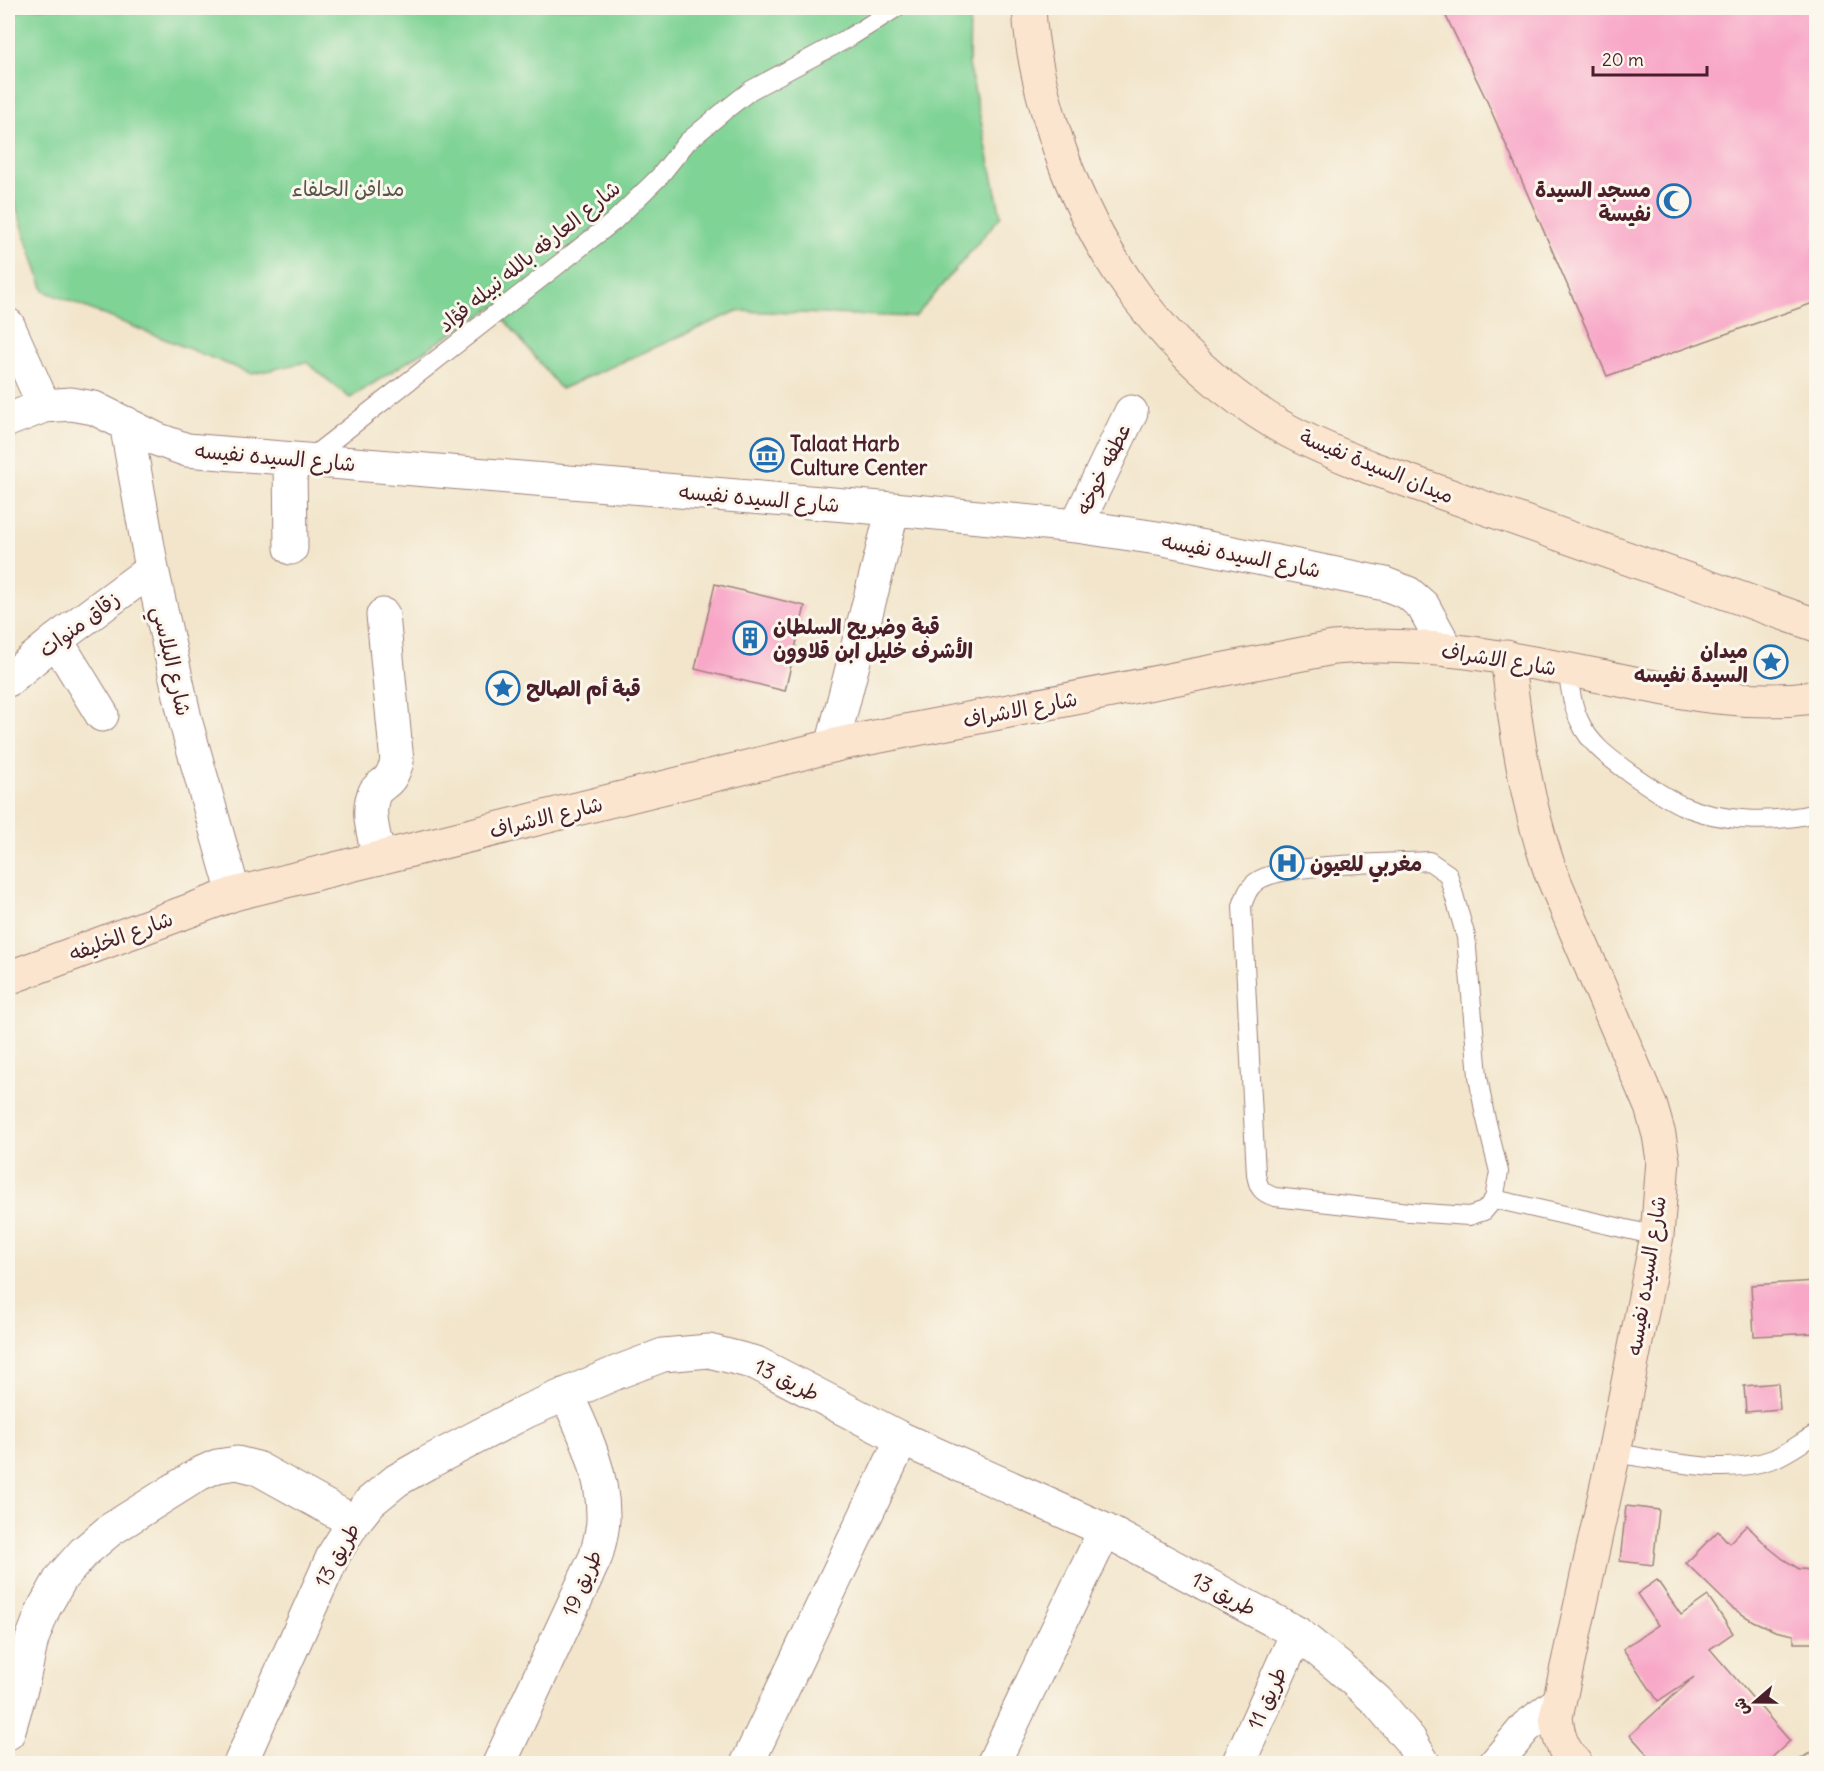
<svg xmlns="http://www.w3.org/2000/svg" width="1824" height="1771" viewBox="0 0 1824 1771" font-family="Delius,'Playpen Sans Arabic',sans-serif">
  <style>
    .green { fill: #7fd395; stroke: #647960; stroke-width: 1.5 }
    .building { fill: #f8a7c7 }
    .lines { fill: none; stroke-linecap: round; stroke-linejoin: round }
    .lane-casing { stroke: #9e827b; stroke-width: 20 }
    .street-casing { stroke: #9e827b; stroke-width: 35 }
    .secondary-casing { stroke: #9e827b; stroke-width: 35 }
    .lane { stroke: #fff; stroke-width: 18 }
    .street { stroke: #fff; stroke-width: 33 }
    .secondary { stroke: #fbe5cf; stroke-width: 33 }
    .labels { text-anchor: middle; dominant-baseline: central; stroke-width: 6; stroke-linejoin: round; paint-order: stroke }
    .park-label { font-size: 21px; fill: #5a554b; stroke: #fbf7ec }
    .poi-label { font-size: 21px; font-weight: bold; fill: #4a1f2b; stroke: #fbf7ec; text-anchor: start }
    .street-label { font-size: 21px; fill: #4a1f2b; stroke: #fbf7ec }
  </style>
  <rect width="100%" height="100%" fill="#fbf7ec"/>
  <filter id="ink" filterUnits="userSpaceOnUse"><feTurbulence type="fractalNoise" baseFrequency=".0167" numOctaves="2"/><feDisplacementMap in="SourceGraphic" scale="12" xChannelSelector="R" yChannelSelector="G"/><feConvolveMatrix kernelMatrix="1 2 1 2 8 2 1 2 1" color-interpolation-filters="sRGB"/></filter>
  <filter id="wash" filterUnits="userSpaceOnUse"><feTurbulence type="fractalNoise" baseFrequency=".008" numOctaves="4" result="noise"/><feDisplacementMap in="SourceGraphic" scale="24" xChannelSelector="R" yChannelSelector="G"/><feGaussianBlur stdDeviation="1.35" result="paint"/><feColorMatrix in="noise" values="0 0 0 0 0 0 0 0 0 0 0 0 0 0 0 0 0 1.4 0 .05"/><feComposite in="paint" operator="in"/></filter>
  <g filter="url(#wash)">
    <rect width="100%" height="100%" fill="#f2e5cb"/>
    <path class="green" d="M27 8H970L969 65 1001 216 915 317 737 311 561 389 494 307 350 398 306 362 252 374 44 291 8 183V16Z"/>
    <g id="blocks">
      <path class="building" d="M1442 8H1809L1816 11V302L1607 376 1486 99Z
        M715 584 805 606 785 691 695 669Z
        M1816 1281V1333L1754 1336 1751 1285Z
        M1778 1383 1780 1409 1746 1412 1744 1386Z
        M1626 1506 1659 1510 1653 1565 1620 1561Z
        M1747 1525 1768 1547 1783 1559 1799 1569 1816 1570V1643H1794V1635L1775 1631 1753 1621 1732 1608 1686 1563 1718 1531 1729 1543Z
        M1657 1580 1681 1615 1708 1596 1733 1633 1710 1649 1790 1741 1765 1764H1656L1630 1735 1694 1677 1658 1701 1623 1649 1658 1625 1637 1594Z
        M1816 1749V1764H1797L1796 1762Z"/>
    </g>
  </g>
  <g filter="url(#ink)">
    <use href="#blocks" fill-opacity="0" stroke="#9e827b" stroke-width="1.5"/>
    <g class="lines">
      <defs>
        <path id="lane" d="M309 459 613 222 659 177 687 142 723 112 751 90 850 37 896 8
          M1567 669C1570 687 1572 706 1580 722 1590 744 1608 757 1627 771 1644 783 1662 796 1681 805 1722 823 1774 823 1816 813
          M1429 861 1448 874 1466 937 1478 1076 1484 1111 1499 1172 1494 1199 1484 1211 1469 1216 1409 1212 1275 1197C1262 1193 1258 1188 1256 1174L1242 906C1245 897 1248 888 1256 882 1278 863 1396 863 1429 861Z
          M1494 1199 1657 1236
          M1614 1453C1664 1460 1725 1477 1773 1459 1788 1453 1802 1442 1816 1434"/>
        <path id="street" d="M8 325 44 406
          M8 420 44 406 71 404 94 408 156 439 187 450 893 509 1076 526 1164 539 1385 584 1408 593 1423 606 1447 650
          M126 423 152 569 186 723 234 894
          M290 459 291 548
          M1076 526 1131 412
          M56 640 102 715
          M8 680 56 640 152 569
          M832 746 893 509
          M379 858C375 838 365 811 375 792 379 786 385 784 389 779 393 774 395 768 397 762L383 615
          M8 1733 22 1685 32 1639 44 1608 61 1578 84 1552 110 1530 199 1474 217 1466 237 1463 257 1468 354 1522
          M240 1764 334 1554 354 1522 370 1502 397 1480 427 1463 527 1411 618 1372 663 1355 709 1351 756 1363 902 1439 1105 1530 1297 1633 1339 1667 1377 1701 1410 1740 1424 1764
          M499 1764 596 1556C599 1544 603 1531 603 1519 604 1475 585 1433 566 1394
          M747 1764 902 1439
          M993 1764 1105 1530
          M1238 1764 1297 1633
          M1495 1764 1526 1727 1559 1702"/>
        <path id="secondary" d="M1029 8C1031 50 1041 92 1054 132 1091 253 1169 360 1278 425 1307 442 1338 454 1369 467L1816 625
          M1507 657C1516 730 1526 804 1551 873L1651 1107 1659 1135 1663 1160 1657 1236 1614 1453 1556 1717C1558 1736 1562 1749 1576 1764
          M8 978 234 894 379 858 844 743 1333 648C1424 640 1512 658 1600 676 1675 691 1739 707 1816 697"/>
      </defs>
      <use href="#lane" class="lane-casing"/>
      <use href="#street" class="street-casing"/>
      <use href="#secondary" class="secondary-casing"/>
      <use href="#lane" class="lane"/>
      <use href="#street" class="street"/>
      <use href="#secondary" class="secondary"/>
    </g>
  </g>
  <defs>
    <symbol id="mosque-ring" viewBox="-11 -11 22 22"><circle r="9.5" fill="#fbf7ec" stroke="#1f6fb2" stroke-width="1.5"/><path d="M3.5-4.9A6 6 0 1 0 3.5 4.9A5 5 0 1 1 3.5-4.9Z" fill="#1f6fb2"/></symbol>
    <symbol id="museum-ring" viewBox="-11 -11 22 22"><circle r="9.5" fill="#fbf7ec" stroke="#1f6fb2" stroke-width="1.5"/><path d="M0-6L6-3V-2H-6V-3ZM-5-1h2V3h-2ZM-1-1h2V3h-2ZM3-1h2V3H3ZM-6 4H6V6H-6Z" fill="#1f6fb2"/></symbol>
    <symbol id="building-ring" viewBox="-11 -11 22 22"><circle r="9.5" fill="#fbf7ec" stroke="#1f6fb2" stroke-width="1.5"/><path d="M-4-6H4V6H1V3H-1V6H-4ZM-2.5-4.3h1.7v1.8h-1.7ZM.8-4.3h1.7v1.8H.8ZM-2.5-1h1.7V.8h-1.7ZM.8-1h1.7V.8H.8Z" fill="#1f6fb2"/></symbol>
    <symbol id="sight-ring" viewBox="-11 -11 22 22"><circle r="9.5" fill="#fbf7ec" stroke="#1f6fb2" stroke-width="1.5"/><path d="M0-6L1.8-2.2L6-1.7L2.9 1.2L3.7 5.4L0 3.3L-3.7 5.4L-2.9 1.2L-6-1.7L-1.8-2.2Z" fill="#1f6fb2"/></symbol>
    <symbol id="hospital-ring" viewBox="-11 -11 22 22"><circle r="9.5" fill="#fbf7ec" stroke="#1f6fb2" stroke-width="1.5"/><path d="M-5-5h3v3.5h4V-5h3V5h-3V1.5h-4V5h-3Z" fill="#1f6fb2"/></symbol>
  </defs>
  <g fill-rule="evenodd">
    <use href="#mosque-ring" x="1655" y="182" width="38" height="38"/>
    <use href="#museum-ring" x="748" y="436" width="38" height="38"/>
    <use href="#building-ring" x="731" y="619" width="38" height="38"/>
    <use href="#sight-ring" x="1752" y="643" width="38" height="38"/>
    <use href="#sight-ring" x="484" y="669" width="38" height="38"/>
    <use href="#hospital-ring" x="1268" y="844" width="38" height="38"/>
  </g>
  <g class="labels">
    <g class="park-label">
      <text x="348" y="188">مدافن الحلفاء</text>
    </g>
    <g class="poi-label">
      <text x="1651" y="189" text-anchor="end">مسجد السيدة<tspan x="1651" dy="24">نفيسة</tspan></text>
      <text x="790" y="443">Talaat Harb<tspan x="790" dy="24">Culture Center</tspan></text>
      <text x="773" y="626">قبة وضريح السلطان<tspan x="773" dy="24">الأشرف خليل ابن قلاوون</tspan></text>
      <text x="1748" y="650" text-anchor="end">ميدان<tspan x="1748" dy="24">السيدة نفيسه</tspan></text>
      <text x="526" y="688">قبة أم الصالح</text>
      <text x="1310" y="863">مغربي للعيون</text>
    </g>
    <g class="street-label">
      <text transform="translate(529 256) rotate(-39)">شارع العارفه بالله نبيله فؤاد</text>
      <text transform="translate(275 457) rotate(5)">شارع السيده نفيسه</text>
      <text transform="translate(1377 466) rotate(22)">ميدان السيدة نفيسة</text>
      <text transform="translate(1103 469) rotate(-64)">عطفه خوخه</text>
      <text transform="translate(759 498) rotate(5)">شارع السيده نفيسه</text>
      <text transform="translate(1241 555) rotate(11)">شارع السيده نفيسه</text>
      <text transform="translate(79 624) rotate(-37)">زقاق منوات</text>
      <text transform="translate(1499 659) rotate(9)">شارع الاشراف</text>
      <text transform="translate(172 661) rotate(77)">شارع البلاسي</text>
      <text transform="translate(1020 709) rotate(-11)">شارع الاشراف</text>
      <text transform="translate(546 817) rotate(-14)">شارع الاشراف</text>
      <text transform="translate(121 936) rotate(-20)">شارع الخليفه</text>
      <text transform="translate(1646 1276) rotate(-81)">شارع السيده نفيسه</text>
      <text transform="translate(787 1380) rotate(26)">طريق 13</text>
      <text transform="translate(337 1555) rotate(-61)">طريق 13</text>
      <text transform="translate(582 1583) rotate(-67)">طريق 19</text>
      <text transform="translate(1224 1594) rotate(28)">طريق 13</text>
      <text transform="translate(1267 1698) rotate(-66)">طريق 11</text>
    </g>
  </g>
  <rect width="1824" height="1771" fill="none" stroke="#fbf7ec" stroke-width="30"/>
  <g transform="translate(1755 1702) rotate(250)" stroke="#fbf7ec" stroke-width="4.5" paint-order="stroke">
  <path d="M0-4.5L10 22L0 15L-10 22Z" fill="#4a1f2b"/>
  <text y="-9" font-size="16" font-weight="bold" text-anchor="middle" fill="#4a1f2b">ش</text>
  </g>
  <path d="M1593 66v9h114v-9" fill="none" stroke="#4a1f2b" stroke-width="3"/>
  <text x="1602" y="66" font-size="18" fill="#4a1f2b" stroke="#fbf7ec" stroke-width="4.5" paint-order="stroke">20 m</text>
</svg>
